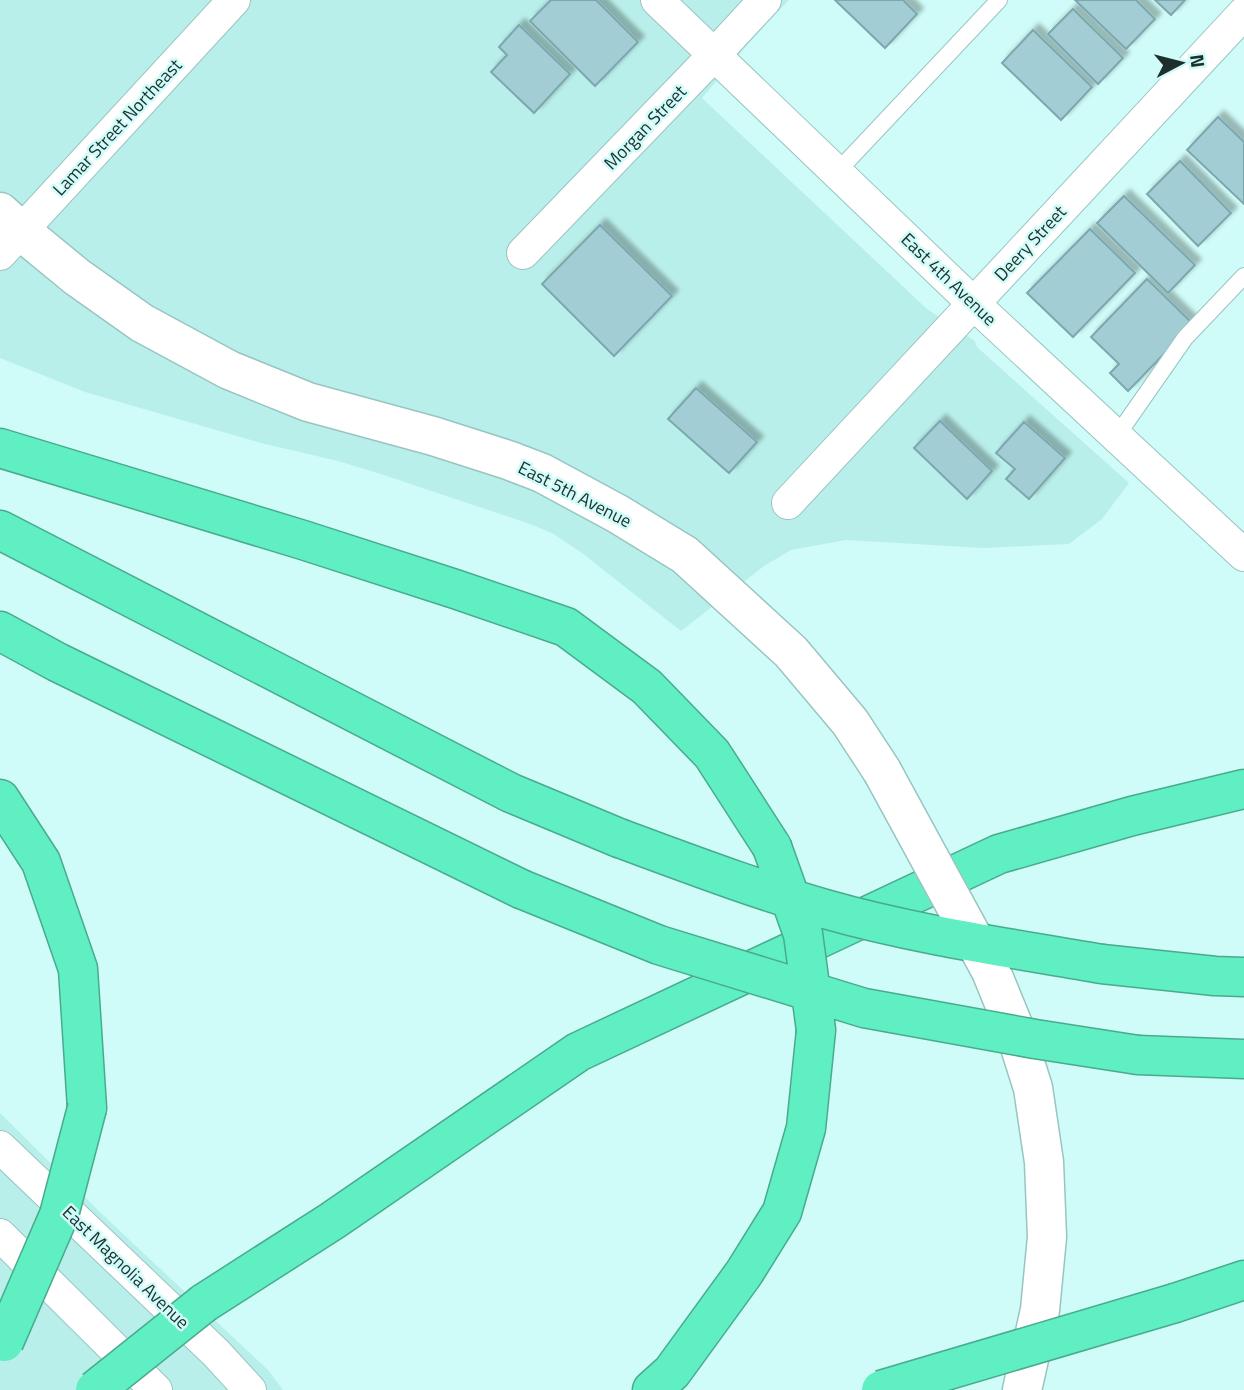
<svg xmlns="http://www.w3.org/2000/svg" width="1244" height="1390" viewBox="0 0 1244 1390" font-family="'Titillium Web',sans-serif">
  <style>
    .built { fill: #b9efea }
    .building { fill: #a2cdd5; stroke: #7da7af; stroke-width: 2; filter: url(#shadow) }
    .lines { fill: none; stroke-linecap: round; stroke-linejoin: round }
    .lane-casing { stroke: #99c5c1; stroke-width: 18 }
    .street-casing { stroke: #99c5c1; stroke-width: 34 }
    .secondary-casing { stroke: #99c5c1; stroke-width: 41 }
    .highway-casing { stroke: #49ab8e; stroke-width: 41 }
    .lane { stroke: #fff; stroke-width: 16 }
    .street { stroke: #fff; stroke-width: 32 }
    .secondary { stroke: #fff; stroke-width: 38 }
    .highway { stroke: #60eec3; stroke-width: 38 }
    .secondary-bridge-casing { stroke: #99c5c1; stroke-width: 41; stroke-linecap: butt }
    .highway-bridge-casing { stroke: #49ab8e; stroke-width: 41; stroke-linecap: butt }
    .secondary-bridge { stroke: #fff; stroke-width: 38 }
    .highway-bridge { stroke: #60eec3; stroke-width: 38 }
    .labels { text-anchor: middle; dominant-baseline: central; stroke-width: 5; stroke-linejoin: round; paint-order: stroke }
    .street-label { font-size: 18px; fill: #1d2e2d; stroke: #cffcf8 }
  </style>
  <defs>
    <filter id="shadow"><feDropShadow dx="6" dy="-6" stdDeviation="2" flood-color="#0004"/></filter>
  </defs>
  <rect width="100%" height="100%" fill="#cffcf8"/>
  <path class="built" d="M0 0H789L749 43 702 98 927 309 975 341 977 347 1129 483 1102 519 1069 544 984 548 846 540 791 550 764 566 681 631 582 553 552 533 530 524 384 475 338 461 265 444 85 392 0 358Z
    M0 1113 102 1214 268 1370 283 1390H0Z"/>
  <path class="building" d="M551 0H596L638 42 595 86 530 21Z
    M835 0H903L917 14 885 48Z
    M1075 0H1136L1155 19 1126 49Z
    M1155 0H1185L1171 15Z
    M1073 9 1123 58 1098 84 1048 34Z
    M519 25 570 74 534 113 491 72 507 55 499 47Z
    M1033 30 1092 87 1061 120 1002 63Z
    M1218 117 1244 142V204L1187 150Z
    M1180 161 1231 213 1198 246 1147 194Z
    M1124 196 1195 265 1168 293 1097 223Z
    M600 225 672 296 614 356 542 284Z
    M1090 229 1135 273 1073 337 1027 293Z
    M1147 279 1193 324 1128 391 1110 373 1119 364 1091 337Z
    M696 388 757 442 729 473 668 419Z
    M940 421 992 471 967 499 914 448Z
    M1024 422 1065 458 1029 499 1006 479 1015 469 996 453Z"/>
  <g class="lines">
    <defs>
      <path id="lane" d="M837 172 999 0
        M1116 437 1185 338 1244 276"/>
      <path id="street" d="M657 0 973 303 1244 555
        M523 253 714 55 765 0
        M0 254 234 0
        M788 503 1244 13
        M0 1147 216 1353 250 1390
        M0 1235 156 1390"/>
      <path id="secondary" d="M0 212 21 231 77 277 142 323 229 370 308 402 433 436 508 460 542 473 618 514 685 555 791 652 850 722 882 771
        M991 971 1013 1025 1033 1088 1044 1162 1047 1237 1040 1310 1022 1390"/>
      <path id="highway" d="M0 448 303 540 455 589 566 627 647 687 712 754 772 847
        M0 530 511 793 619 838
        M0 631 57 662 521 889
        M0 799 41 862 78 969 87 1108
        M1102 964 1215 976 1244 977
        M1138 1055 1244 1059
        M204 1303 332 1221 578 1052 999 854 1132 816 1244 789
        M1175 1303 1244 1280
        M652 1390 672 1372 744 1273 782 1212 806 1128 816 1030"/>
    </defs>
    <use href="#lane" class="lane-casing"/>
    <use href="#street" class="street-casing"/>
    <use href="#secondary" class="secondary-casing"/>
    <use href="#highway" class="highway-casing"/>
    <use href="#lane" class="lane"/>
    <use href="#street" class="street"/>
    <use href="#secondary" class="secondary"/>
    <use href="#highway" class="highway"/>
    <defs>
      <path id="secondary-bridge" d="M882 771 991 971"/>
      <path id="highway-bridge" d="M619 838C687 863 755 889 825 909 916 935 1010 948 1102 964
        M772 847 803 934 816 1030
        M521 889 659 945 864 1008 1035 1039 1138 1055
        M4 1342 59 1215 87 1108
        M95 1390 204 1303
        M881 1390 1175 1303"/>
    </defs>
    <use href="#secondary-bridge" class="secondary-bridge-casing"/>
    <use href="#highway-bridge" class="highway-bridge-casing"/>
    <use href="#secondary-bridge" class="secondary-bridge"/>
    <use href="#highway-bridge" class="highway-bridge"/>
  </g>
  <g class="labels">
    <g class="street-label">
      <text transform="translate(117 127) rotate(-47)">Lamar Street Northeast</text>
      <text transform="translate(645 127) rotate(-46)">Morgan Street</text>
      <text transform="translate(1030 243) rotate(-47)">Deery Street</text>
      <text transform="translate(949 279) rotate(44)">East 4th Avenue</text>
      <text transform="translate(575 494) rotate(27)">East 5th Avenue</text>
      <text transform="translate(126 1267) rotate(44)">East Magnolia Avenue</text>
    </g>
  </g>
  <g transform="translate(1181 63) rotate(83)" stroke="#cffcf8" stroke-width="5" paint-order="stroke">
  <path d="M0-5L12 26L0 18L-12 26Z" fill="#1d2e2d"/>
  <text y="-10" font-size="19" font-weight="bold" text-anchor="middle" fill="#1d2e2d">N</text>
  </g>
</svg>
